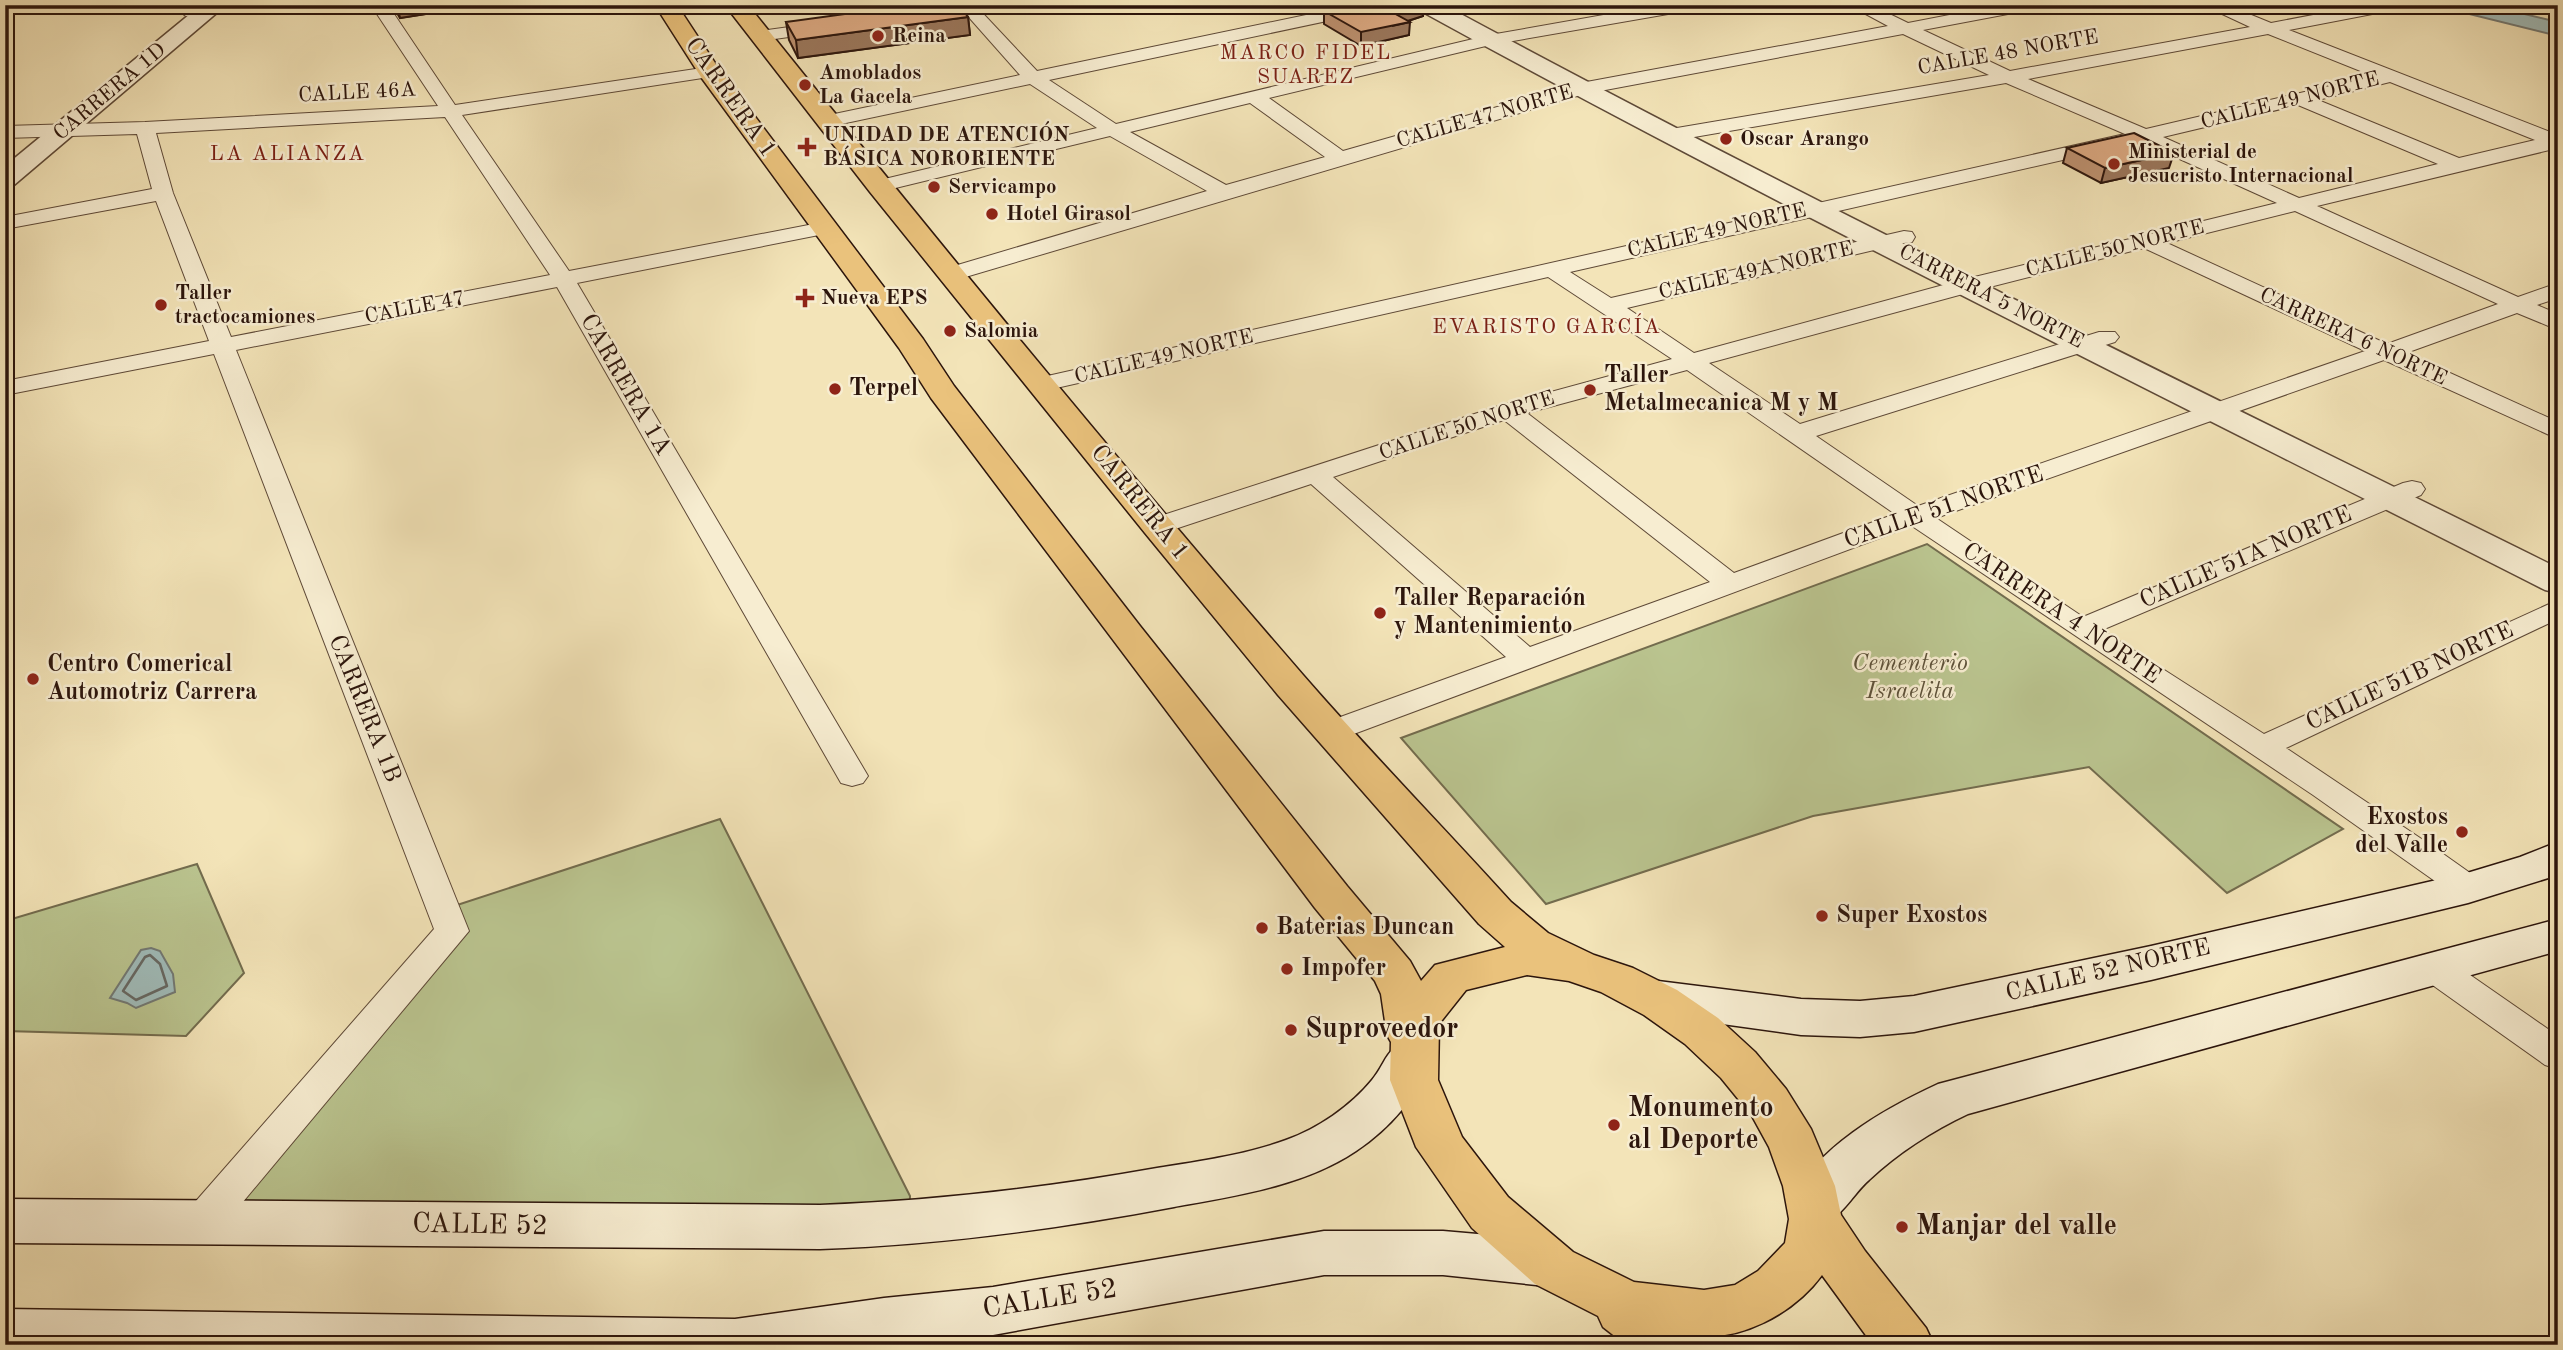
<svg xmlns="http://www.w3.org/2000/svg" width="2563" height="1350" viewBox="0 0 2563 1350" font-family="'Old Standard TT',serif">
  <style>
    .green { fill: #bac48f; stroke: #736c4e; stroke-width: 2 }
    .water { fill: #a0bcba; stroke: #727974; stroke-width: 2 }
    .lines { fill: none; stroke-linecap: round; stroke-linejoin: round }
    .shore { stroke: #666863; stroke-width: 2.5 }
    .minor-casing { stroke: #5e4937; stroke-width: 2 }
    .tertiary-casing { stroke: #5e4937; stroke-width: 3 }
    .secondary-casing { stroke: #2c150c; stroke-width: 3 }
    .primary-casing { stroke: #2c150c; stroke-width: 3 }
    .minor { fill: #f7edd1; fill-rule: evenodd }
    .tertiary { fill: #f7edd1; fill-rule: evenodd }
    .secondary { fill: #f7edd1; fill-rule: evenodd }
    .primary { fill: #eac27c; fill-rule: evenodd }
    .wall { fill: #be9271; stroke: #2c150c; stroke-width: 2 }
    .shaded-wall { fill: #9b775c; stroke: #2c150c; stroke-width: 2 }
    .building { fill: #ddaa83; stroke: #2c150c; stroke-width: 2 }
    .poi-dot { fill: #8f2418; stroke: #f7edd1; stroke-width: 2.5 }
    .labels { text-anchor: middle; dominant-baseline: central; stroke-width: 5; stroke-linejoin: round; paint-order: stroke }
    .far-poi-label { font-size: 21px; font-weight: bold; fill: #2c150c; stroke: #f7edd1; text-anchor: start }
    .far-neighbourhood-label { font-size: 21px; letter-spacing: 2px; fill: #7a1f14; stroke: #f7edd1 }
    .far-street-label { font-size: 21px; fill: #2c150c; stroke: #f7edd1 }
    .street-label { font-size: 24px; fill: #2c150c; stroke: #f7edd1 }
    .poi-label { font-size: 24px; font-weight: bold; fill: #2c150c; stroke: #f7edd1; text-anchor: start }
    .park-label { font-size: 24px; font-style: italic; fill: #5e523a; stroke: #f7edd1 }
    .near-poi-label { font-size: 28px; font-weight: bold; fill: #2c150c; stroke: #f7edd1; text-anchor: start }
    .near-street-label { font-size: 28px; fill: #2c150c; stroke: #f7edd1 }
  </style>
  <rect width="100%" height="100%" fill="#f3e4b8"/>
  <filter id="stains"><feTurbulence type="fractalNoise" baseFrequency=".00286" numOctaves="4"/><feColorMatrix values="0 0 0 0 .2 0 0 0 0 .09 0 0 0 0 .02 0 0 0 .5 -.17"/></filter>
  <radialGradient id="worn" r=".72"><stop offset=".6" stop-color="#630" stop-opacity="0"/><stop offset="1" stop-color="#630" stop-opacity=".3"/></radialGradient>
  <path class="green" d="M1927 544 2343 829 2227 893 2089 767 1813 816 1546 904 1401 738Z
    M720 819 910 1196 909 1224 203 1221 451 931 445 909Z
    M197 864 244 973 186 1036 5 1031V921Z"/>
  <path class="water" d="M2433 5H2487L2558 22V36Z
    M151 948 160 951 173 974 175 992 136 1008 127 1003 110 998 141 950Z"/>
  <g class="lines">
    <path class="shore" d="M150 955 160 964 167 986 136 1000 123 991 145 957Z"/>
    <defs>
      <path id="minor" d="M196 5H283L275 10 186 16 178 11 180 7Z
        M371 5H388L455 105 709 67 715 68 718 72 709 77 462 115 569 271 824 222 831 224 835 228 831 232 824 234 577 283 868 776 863 783 852 786 841 783 557 287 236 350 469 931 217 1233 203 1238 189 1233 183 1221 189 1209 434 929 214 354 5 395V381L209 341 156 201 5 229V217L152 189 137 134 5 138V126L145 122 438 106ZM445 117 550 275 231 337 173 193 156 133Z
        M958 5H975L1037 71 1354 5H1387L1379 10 1049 80 1116 124 1490 35 1660 5H1699L1691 10 1490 45 1269 98 1343 151 1581 83 1888 26 1849 5H1871L1908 23 2001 5H2037L2029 10 1923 30 2010 71 2250 27 2203 5H2227L2271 23 2365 5H2401L2393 10 2289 30 2558 135V148L2317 206 2518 297 2558 283V298L2537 305 2558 314V330L2517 313 2406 353 2558 422V439L2384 360 1936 518 2083 617 2403 483 2412 481 2421 483 2425 489 2421 495 2102 630 2264 734 2558 600V619L2286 748 2432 846 2480 880 2485 888 2480 896 2468 900 2456 896 2313 795 1912 526 1343 738 1332 741 1321 738 1317 731 1321 724 1506 657 1311 484 1166 532 1157 534 1148 532 1144 526 1148 520 1499 406 1672 359 1548 277 1043 391 1034 389 1031 384 1034 379 1043 377 2125 134 2006 83 1671 141 1661 135 1671 129 1989 75 1903 34 1584 94 952 281 944 279 941 274 944 269 1207 191 1110 136 879 192 872 190 869 186 872 182 1097 128 1030 84 827 127 820 125 817 121 820 117 1020 75ZM2268 34 2373 76 2146 129 2028 79ZM2390 82 2535 140 2459 158 2318 100ZM1250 103 1325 157 1226 185 1130 132ZM2298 105 2438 164 2299 198 2163 137ZM2142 142 2277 203 1958 281 1694 353 1627 308 1904 243 1912 242 1915 237 1912 232 1904 231 1611 298 1570 272ZM2295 211 2498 304 2387 344 2167 243ZM2144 248 2365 351 1918 506 1816 436 2115 342 2119 337 2115 332H2099L1800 424 1709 363 1974 291ZM1687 370 1895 514 1734 573 1527 413ZM1504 420 1710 582 1530 647 1333 477Z
        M826 22 835 27 832 31 760 41 751 36 760 31Z
        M2437 957 2450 961 2558 1036V1069L2545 1065 2424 979 2419 970 2424 961Z"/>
      <path id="tertiary" d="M201 5H226L14 185 5 187V166Z
        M1416 5H1444C1810 203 2185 383 2558 568V593L2545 590C2169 399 1789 213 1419 10Z"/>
      <path id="secondary" d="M2558 842V875L2468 903 2151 980 1914 1032 1860 1037 1801 1035 1650 1014 1634 1009 1627 997 1634 985 1650 980 1801 999 1860 1001 1914 996 2151 946 2467 873 2520 857Z
        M2558 919V951L1968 1114C1932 1131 1899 1152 1869 1180 1857 1190 1844 1212 1832 1219 1819 1227 1808 1223 1796 1219L1788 1204C1817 1147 1882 1110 1938 1084Z
        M1411 1040 1428 1046 1435 1059C1415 1097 1392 1127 1356 1151 1304 1186 1235 1196 1174 1207 1057 1229 940 1245 820 1249L5 1243V1199L820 1205C933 1201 1045 1188 1157 1168 1200 1161 1245 1155 1286 1140 1317 1129 1351 1106 1372 1080 1388 1060 1384 1049 1411 1040Z
        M1324 1231H1443L1546 1240 1565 1247 1573 1263 1565 1279 1546 1286 1443 1275H1324L993 1335 895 1345H5V1309L735 1319 884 1298 993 1287Z"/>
      <path id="primary" d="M655 5H677L719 69 923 339 954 386 1140 626 1347 886 1410 961 1421 981 1435 965 1505 947 1479 924 1278 695 1145 533 870 192 725 5H748C929 231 1113 456 1303 675 1370 752 1442 826 1511 902L1548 933 1594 955 1633 968 1677 990 1718 1018 1755 1052 1786 1089 1811 1129 1835 1186 1841 1215 1865 1251 1926 1328 1934 1345H1873L1822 1275C1794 1313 1741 1342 1693 1336L1697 1345H1626L1603 1327 1598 1316 1535 1284 1472 1228 1416 1147 1390 1080 1391 1042 1387 1035 1381 994 1375 981 1315 908 931 398 899 348 701 77ZM1527 975 1569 981 1601 992 1644 1015 1685 1044 1721 1078 1752 1116 1769 1147 1783 1186 1789 1219 1785 1243 1758 1271 1735 1285 1704 1290 1634 1282 1573 1252 1508 1197 1462 1137 1438 1080 1439 1024 1466 990Z"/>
    </defs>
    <use href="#minor" class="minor-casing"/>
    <use href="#tertiary" class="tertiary-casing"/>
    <use href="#secondary" class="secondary-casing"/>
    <use href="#primary" class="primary-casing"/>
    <use href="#minor" class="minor"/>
    <use href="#tertiary" class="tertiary"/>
    <use href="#secondary" class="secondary"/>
    <use href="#primary" class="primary"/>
  </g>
  <path class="wall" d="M392 5H483L400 18Z
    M1352 5H1424L1423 16 1408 21 1409 35 1361 46 1324 24V11Z
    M968 17 970 35 798 58 789 40 786 22Z
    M2067 148 2169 168 2101 183 2063 163Z"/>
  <path class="shaded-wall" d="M397 5H483L400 18Z
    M1414 5H1424L1423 16 1392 26 1410 22 1409 35 1361 46V32L1392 12Z
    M968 17 970 35 798 58 796 40Z
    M2174 153 2169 168 2101 183 2105 168Z"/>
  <path class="building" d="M911 5H959L968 17 796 40 786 22Z
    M1352 5H1415L1392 12 1410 22 1361 32 1324 11Z
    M2134 133 2174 153 2105 168 2067 148Z"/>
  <g class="poi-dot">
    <circle cx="878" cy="36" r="7"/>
    <circle cx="805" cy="85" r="7"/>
    <circle cx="1726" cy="139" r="7"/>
    <path d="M803.5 136.5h7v7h7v7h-7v7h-7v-7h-7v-7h7z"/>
    <circle cx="2114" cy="164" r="7"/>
    <circle cx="934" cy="187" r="7"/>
    <circle cx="992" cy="214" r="7"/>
    <path d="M801.5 287.5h7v7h7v7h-7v7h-7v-7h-7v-7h7z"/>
    <circle cx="161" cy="305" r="7"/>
    <circle cx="950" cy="331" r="7"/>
    <circle cx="835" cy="389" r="7"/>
    <circle cx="1590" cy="390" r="7"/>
    <circle cx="1380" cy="613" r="7"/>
    <circle cx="33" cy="679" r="7"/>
    <circle cx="2462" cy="832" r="7"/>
    <circle cx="1822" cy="916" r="7"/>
    <circle cx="1262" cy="928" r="7"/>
    <circle cx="1287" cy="969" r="7"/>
    <circle cx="1291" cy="1030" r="7"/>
    <circle cx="1614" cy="1125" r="7"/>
    <circle cx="1902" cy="1227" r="7"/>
  </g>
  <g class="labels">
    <g class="far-poi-label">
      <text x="892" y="36">Reina</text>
      <text x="819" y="73">Amoblados<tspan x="819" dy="24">La Gacela</tspan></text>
      <text x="823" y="135">UNIDAD DE ATENCIÓN<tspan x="823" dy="24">BÁSICA NORORIENTE</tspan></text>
      <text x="1740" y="139">Oscar Arango</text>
      <text x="2128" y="152">Ministerial de<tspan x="2128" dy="24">Jesucristo Internacional</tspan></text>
      <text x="948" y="187">Servicampo</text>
      <text x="1006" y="214">Hotel Girasol</text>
      <text x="175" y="293">Taller<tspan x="175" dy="24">tractocamiones</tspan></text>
      <text x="821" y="298">Nueva EPS</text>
      <text x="964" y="331">Salomia</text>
    </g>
    <g class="far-neighbourhood-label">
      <text x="1306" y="53">MARCO FIDEL<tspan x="1306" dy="24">SUAREZ</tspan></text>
      <text x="288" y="154">LA ALIANZA</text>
      <text x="1547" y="327">EVARISTO GARCÍA</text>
    </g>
    <g class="far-street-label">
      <text transform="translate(2008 53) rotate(-10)">CALLE 48 NORTE</text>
      <text transform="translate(110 92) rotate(-40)">CARRERA 1D</text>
      <text transform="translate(357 93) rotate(-3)">CALLE 46A</text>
      <text transform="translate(2290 101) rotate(-14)">CALLE 49 NORTE</text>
      <text transform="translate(1485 117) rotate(-16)">CALLE 47 NORTE</text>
      <text transform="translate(1717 231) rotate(-13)">CALLE 49 NORTE</text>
      <text transform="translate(2115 249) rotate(-14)">CALLE 50 NORTE</text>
      <text transform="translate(1756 271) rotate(-13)">CALLE 49A NORTE</text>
      <text transform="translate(1991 297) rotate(27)">CARRERA 5 NORTE</text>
      <text transform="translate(415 308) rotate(-11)">CALLE 47</text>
      <text transform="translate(2353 337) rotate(25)">CARRERA 6 NORTE</text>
      <text transform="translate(1164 357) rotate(-13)">CALLE 49 NORTE</text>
      <text transform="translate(1467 426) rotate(-18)">CALLE 50 NORTE</text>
    </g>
    <g class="street-label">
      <text transform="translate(730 98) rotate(55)">CARRERA 1</text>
      <text transform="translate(625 385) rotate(60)">CARRERA 1A</text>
      <text transform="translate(1139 503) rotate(51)">CARRERA 1</text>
      <text transform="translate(1944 508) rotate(-19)">CALLE 51 NORTE</text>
      <text transform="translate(2246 558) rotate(-23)">CALLE 51A NORTE</text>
      <text transform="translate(2061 614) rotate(34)">CARRERA 4 NORTE</text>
      <text transform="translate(2410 677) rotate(-25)">CALLE 51B NORTE</text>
      <text transform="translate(364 709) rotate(68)">CARRERA 1B</text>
      <text transform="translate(2108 971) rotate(-13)">CALLE 52 NORTE</text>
    </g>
    <g class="poi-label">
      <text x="1604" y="376">Taller<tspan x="1604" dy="28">Metalmecanica M y M</tspan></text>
      <text x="849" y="389">Terpel</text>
      <text x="1394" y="599">Taller Reparación<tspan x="1394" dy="28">y Mantenimiento</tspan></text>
      <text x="47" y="665">Centro Comerical<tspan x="47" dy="28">Automotriz Carrera</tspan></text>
      <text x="2448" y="818" text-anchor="end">Exostos<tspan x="2448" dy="28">del Valle</tspan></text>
      <text x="1836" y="916">Super Exostos</text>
      <text x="1276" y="928">Baterias Duncan</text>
      <text x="1301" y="969">Impofer</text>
    </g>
    <g class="park-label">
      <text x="1910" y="664">Cementerio<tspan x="1910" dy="28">Israelita</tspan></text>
    </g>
    <g class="near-poi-label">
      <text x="1305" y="1030">Suproveedor</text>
      <text x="1628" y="1109">Monumento<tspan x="1628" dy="32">al Deporte</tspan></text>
      <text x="1916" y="1227">Manjar del valle</text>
    </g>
    <g class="near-street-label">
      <text transform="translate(480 1226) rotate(1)">CALLE 52</text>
      <text transform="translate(1050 1300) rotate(-9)">CALLE 52</text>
    </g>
  </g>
  <rect width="2563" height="1350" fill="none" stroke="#f3e4b8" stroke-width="28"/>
  <rect x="7" y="7" width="2549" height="1336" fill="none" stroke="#2c150c" stroke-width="3.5"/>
  <rect x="14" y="14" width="2535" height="1322" fill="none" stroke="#2c150c" stroke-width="2"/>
  <rect width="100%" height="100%" filter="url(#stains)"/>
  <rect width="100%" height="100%" fill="url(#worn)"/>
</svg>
